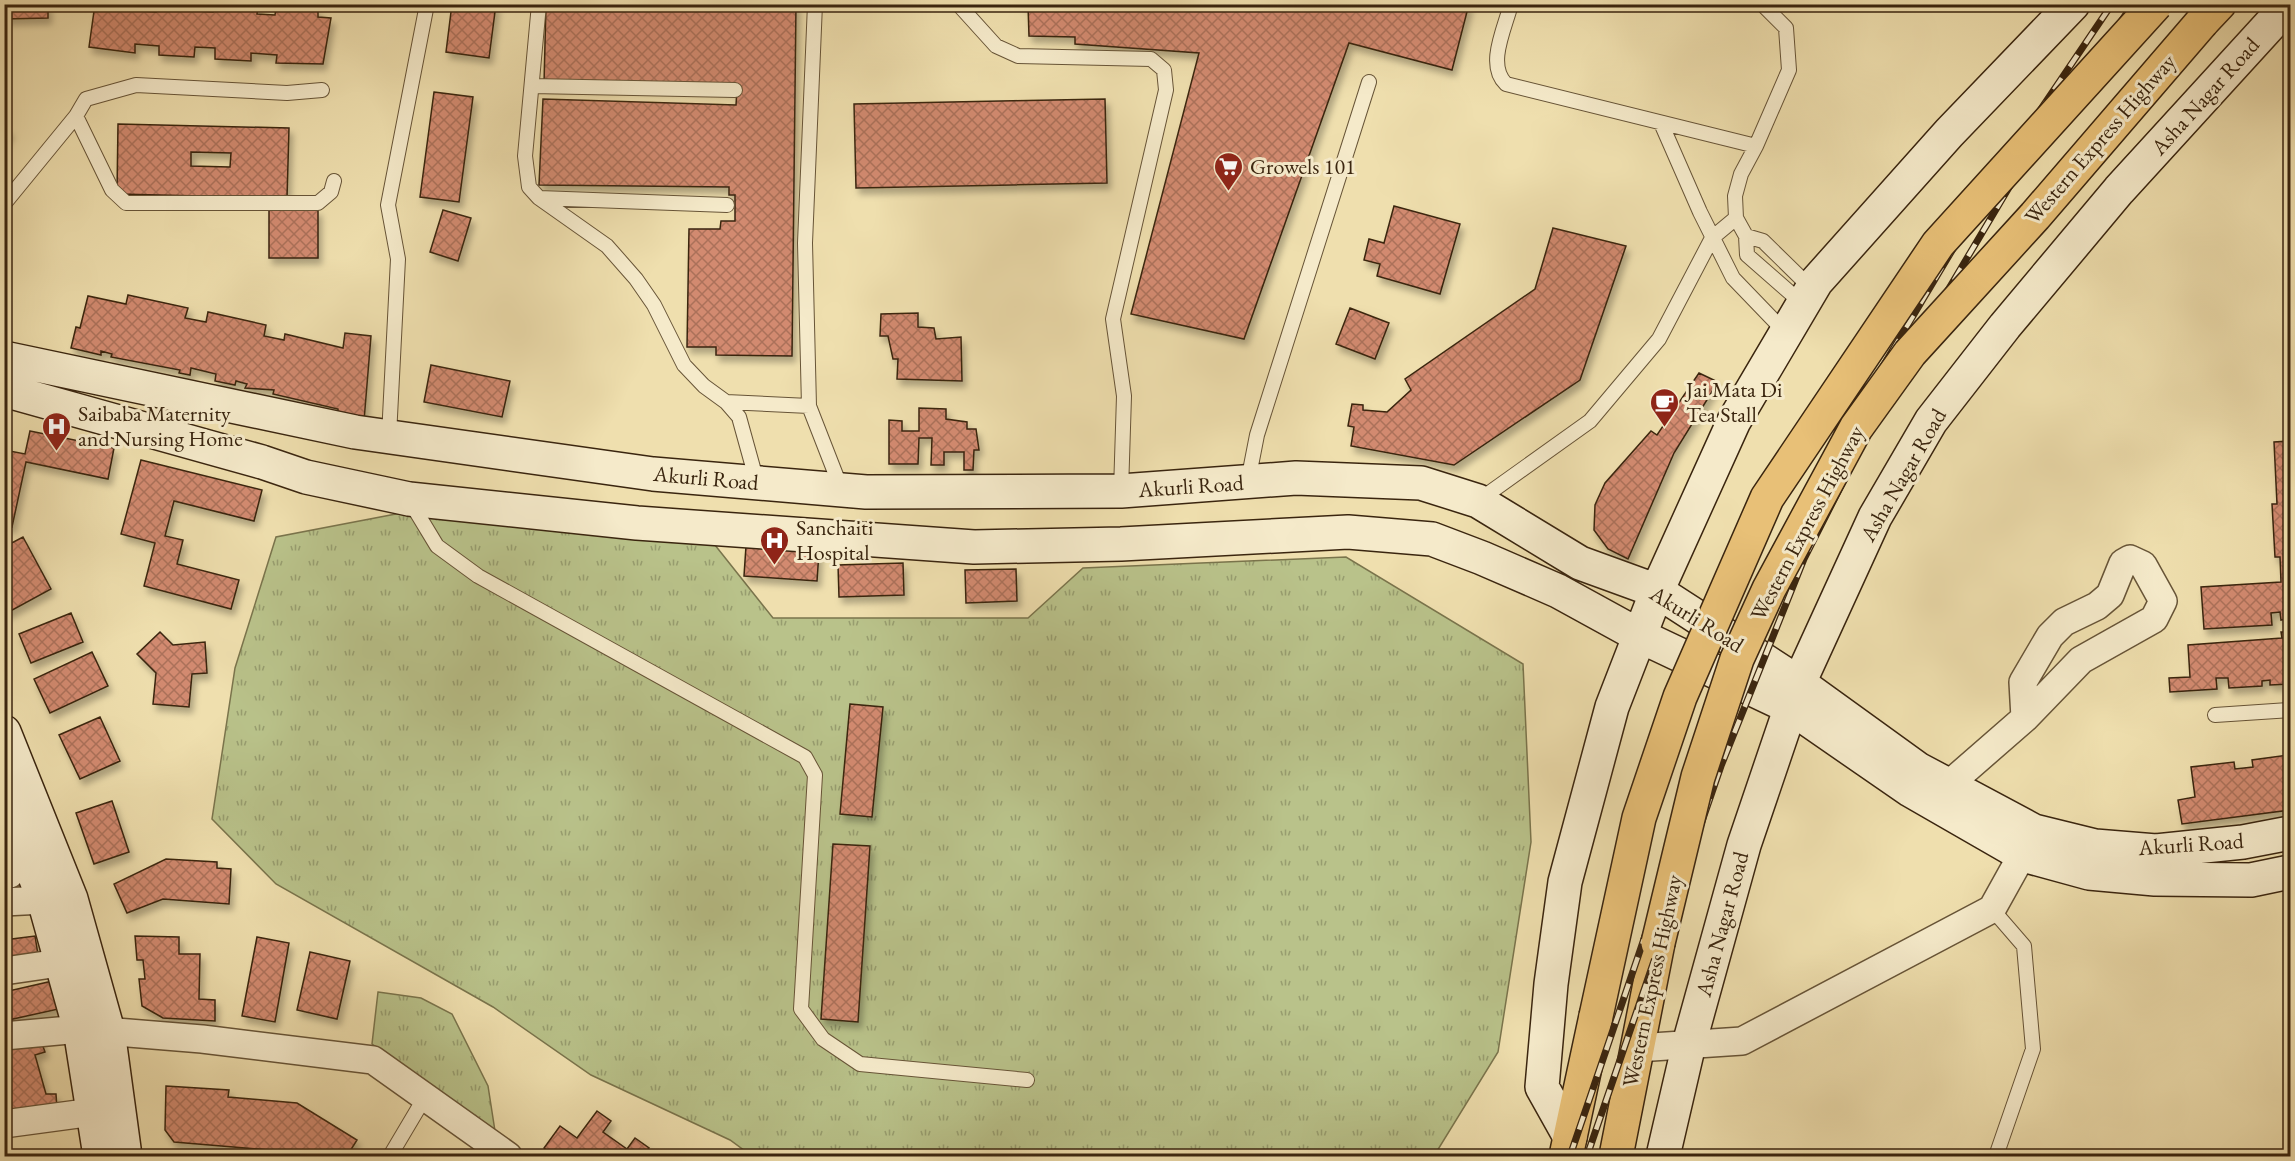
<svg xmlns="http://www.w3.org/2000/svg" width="2295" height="1161" viewBox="0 0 2295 1161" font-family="'EB Garamond',serif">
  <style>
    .grass { fill: url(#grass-tufts); stroke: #7a744c; stroke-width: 1.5 }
    .building { fill: url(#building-cross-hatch); stroke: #3a250f; stroke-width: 1.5; fill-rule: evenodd; filter: url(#shadow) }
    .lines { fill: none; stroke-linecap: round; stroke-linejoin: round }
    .lane-casing { stroke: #675437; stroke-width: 16 }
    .street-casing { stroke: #675437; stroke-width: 30 }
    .secondary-casing { stroke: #3a250f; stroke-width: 36 }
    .highway-casing { stroke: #3a250f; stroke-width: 36 }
    .lane { stroke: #f5eaca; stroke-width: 14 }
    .street { stroke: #f5eaca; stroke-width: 27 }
    .secondary { stroke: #f5eaca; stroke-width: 33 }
    .highway { stroke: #e8c077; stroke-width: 33 }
    .rail-casing { stroke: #3a250f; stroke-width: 7 }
    .rail { stroke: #f5eaca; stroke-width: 4.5; stroke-dasharray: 14; stroke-linecap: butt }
    .highway-bridge-casing { stroke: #3a250f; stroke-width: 36; stroke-linecap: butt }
    .highway-bridge { stroke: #e8c077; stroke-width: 33 }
    .labels { text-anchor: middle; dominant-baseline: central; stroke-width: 6; stroke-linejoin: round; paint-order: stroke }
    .street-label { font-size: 22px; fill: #3a250f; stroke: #f5eaca }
    .poi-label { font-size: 22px; fill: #3a250f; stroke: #f5eaca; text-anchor: start }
  </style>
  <defs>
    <pattern id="grass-tufts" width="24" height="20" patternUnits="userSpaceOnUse" patternTransform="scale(1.5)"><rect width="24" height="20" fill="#b9c28a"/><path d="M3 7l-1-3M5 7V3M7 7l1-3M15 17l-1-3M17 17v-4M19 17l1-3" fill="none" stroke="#979d6f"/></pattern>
    <pattern id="building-cross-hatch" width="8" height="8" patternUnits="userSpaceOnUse" patternTransform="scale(1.5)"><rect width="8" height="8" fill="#d28a70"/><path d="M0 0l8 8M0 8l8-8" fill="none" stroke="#ab715a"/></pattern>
    <filter id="shadow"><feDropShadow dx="3.5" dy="6" stdDeviation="3" flood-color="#0004"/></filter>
  </defs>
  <rect width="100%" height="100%" fill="#efdfae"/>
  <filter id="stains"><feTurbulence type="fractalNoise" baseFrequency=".00333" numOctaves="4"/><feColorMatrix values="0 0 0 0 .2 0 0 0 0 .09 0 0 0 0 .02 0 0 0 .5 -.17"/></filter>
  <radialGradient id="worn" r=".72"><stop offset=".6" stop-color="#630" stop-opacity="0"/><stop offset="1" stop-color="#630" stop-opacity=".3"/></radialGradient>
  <path class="grass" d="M401 513 707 535 773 618H1028L1083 568 1346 557 1523 664 1531 842 1498 1052 1434 1156H752L730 1140 591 1075 493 1007 276 884 212 819 235 668 276 537Z
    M378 992 421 998 452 1014 488 1086 495 1131 372 1044Z"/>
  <path class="building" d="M4 4H48V18L4 19Z
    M95 4H140V11L156 12 157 4H199L198 11 213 12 214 4H227V11H235V5L258 6 257 14 275 15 276 8 318 10V17L331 18 323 64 276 63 277 55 251 53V61L215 59V48L195 47 194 57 159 55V46L135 44V53L89 47Z
    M452 4H496L489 58 446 52Z
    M546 4H796L792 356 716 355V347H687L689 229H720L721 221H735V195H729V187L539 185 543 99 736 105 737 89 544 84Z
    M1020 4H1469L1452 70 1349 43 1244 339 1131 314 1199 53 1075 44V37L1029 36 1028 5Z
    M434 92 473 97 459 202 420 197Z
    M1105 99 1107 183 856 188 854 104Z
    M118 124 289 128 287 198 117 194ZM191 152 231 153 230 167 191 166Z
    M4 128 10 131 4 141Z
    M1394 206 1460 224 1440 294 1377 276 1380 264 1364 260 1369 239 1384 243Z
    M269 210H318V258H269Z
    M443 210 471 218 458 261 430 252Z
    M1553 228 1626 246 1580 380 1454 465 1351 446 1354 427 1348 426 1352 404 1363 405V410L1387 412 1411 390 1405 379 1535 289Z
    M128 295 188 308 185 318 206 322 208 312 266 325 264 336 284 340 285 334 343 348 345 333 371 336 364 421 337 419 338 409 273 394 274 390 245 388 247 384 236 381 235 385 215 381 216 374 191 368 190 375 179 373 180 370 111 357 112 354 101 351V355L71 348 76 327 80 328 88 296 126 304Z
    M1350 308 1389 323 1375 359 1336 344Z
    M918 313V327L934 328 936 339 961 337 962 381 897 379 898 359H893L888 336H880L881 314Z
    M431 365 510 381 502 417 424 402Z
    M1699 373 1718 382 1674 453 1628 559 1608 549 1594 530 1595 505 1605 483 1651 431 1657 435Z
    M919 408 946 409V419L967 422V429H976L979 450H974L973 470H964V452H944V465H931L932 438H919L918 464H889V420L902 421V431H919Z
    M30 431 114 448 108 479 26 462 12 527 4 525V450L25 454Z
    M2288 433H2290V638H2282L2281 632H2287L2286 619 2281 620 2280 612 2271 613 2272 625 2204 629 2201 587 2281 582 2280 557H2275L2272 504H2277L2274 442 2289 441Z
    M141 460 262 490 254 521 174 501 165 536 183 540 177 564 239 580 231 609 144 586 155 543 121 534Z
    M23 537 51 589 5 614 4 547Z
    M746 546 819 552 817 581 744 576Z
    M903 563 904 595 839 597 838 565Z
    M1016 569 1017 601 966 603 965 570Z
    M71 613 83 642 31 663 19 634Z
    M160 632 173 645 205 642 207 673 192 674 189 707 153 704 156 673 137 654Z
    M2282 638H2290V684L2270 685V680L2262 681V686L2229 688 2228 678H2216L2217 689 2170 692 2169 678 2190 677 2188 645Z
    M92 652 108 686 50 713 34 679Z
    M850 704 883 707 872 817 840 814Z
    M100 717 120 761 80 779 59 735Z
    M2288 755 2290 810 2182 824 2178 800 2195 797 2191 767 2234 762 2235 769 2253 767 2252 760Z
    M112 801 129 852 94 864 76 813Z
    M833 844 870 846 858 1022 821 1019Z
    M166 859 217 862V868L231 869 229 904 163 899 127 913 114 884Z
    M35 936 39 961 4 966V940Z
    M135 936 179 937V954H200L199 999 215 1000V1021L163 1018 142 1006 139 979H145L143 960H137Z
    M257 937 289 943 275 1022 242 1016Z
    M310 952 350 961 337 1019 297 1010Z
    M57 980 63 1008 4 1021V992Z
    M40 1038 45 1052 35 1055 46 1094H56L57 1109 4 1116V1044Z
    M166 1086 229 1090 228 1097 297 1103 357 1140 347 1156H283L282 1151 174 1142 165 1130Z
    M597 1111 611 1121 603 1132 627 1149 635 1138 649 1148 643 1156H556L544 1148 560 1126 577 1138Z"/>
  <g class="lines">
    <defs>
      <path id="lane" d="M539 4 525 156 529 187 539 198 607 246 636 279 654 305 684 365 704 386 726 402 739 417 757 482
        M815 4 805 243 809 406 841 488
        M958 4 996 46 1018 56 1151 59 1164 70 1166 90 1113 319 1124 396 1121 491
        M1511 4C1505 28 1486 65 1506 84L1756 146
        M1762 4 1786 28 1789 70 1756 146 1741 174 1735 196 1736 218 1746 236 1763 241 1812 289
        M532 86 735 90
        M76 116 112 190 126 203H318L331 192 334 181
        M1661 123 1700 212 1733 278 1786 333
        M539 198 727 205
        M4 204 76 116 86 99 136 85 287 93 322 90
        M1746 236 1747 255 1803 304
        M726 402 809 406
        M389 436 398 259 388 205 427 4
        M1248 481 1257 435 1369 82
        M1478 501 1590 421 1659 339 1712 238 1736 218
        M411 503 437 546 478 576 805 757 815 775 801 1009 823 1039 860 1064 1027 1080
        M2215 715 2290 710
        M1992 909 2024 946 2033 1049 1996 1156
        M390 1156 425 1097"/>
      <path id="street" d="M1947 786 2025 718 2081 660 2154 619 2163 601 2143 565 2130 559 2123 563 2110 595 2097 606 2064 622 2050 636 2023 682 2025 718
        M4 853 10 874 4 876
        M4 902 63 899
        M4 971 59 963
        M4 1036 80 1029 202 1039 373 1060 508 1156
        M1637 1048 1742 1041 1992 909 2032 837
        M4 1124 93 1112"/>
      <path id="secondary" d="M4 358 355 432 653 474 866 492 1121 491 1296 478 1421 483 1478 501 1580 563 1657 591 1799 683 1918 769 2034 831 2095 846 2156 851 2243 842 2290 833
        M4 390 262 462 306 477 409 499 637 523 974 547 1121 544 1348 532 1432 539 1482 558 1558 591 1640 636 1790 707 1910 790 2023 855 2089 873 2155 879 2251 880 2290 872
        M4 732 71 899 108 1031 125 1156
        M4 796 44 900 80 1029 100 1156
        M1570 1137 1542 1087 1551 984 1565 882 1612 707 1657 591 1734 421 1816 282 1949 133 2073 4
        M1663 1156 1689 1044 1744 845 1799 683 1875 517 1931 421 2005 326 2119 190 2289 4"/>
      <path id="highway" d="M2202 22 2219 4
        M1566 1156 1596 1016
        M1616 1156 1658 943"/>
    </defs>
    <use href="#lane" class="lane-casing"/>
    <use href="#street" class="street-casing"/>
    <use href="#secondary" class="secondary-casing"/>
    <use href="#highway" class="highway-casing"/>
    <use href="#lane" class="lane"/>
    <use href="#street" class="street"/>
    <use href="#secondary" class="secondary"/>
    <use href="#highway" class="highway"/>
    <defs>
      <path id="rail" d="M1570 1156 1705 760 1789 552 1879 373 2003 165 2112 4
        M1587 1156 1721 766 1804 559 1894 381 2017 174 2133 4"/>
    </defs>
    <use href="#rail" class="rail-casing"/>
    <use href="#rail" class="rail"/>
    <defs>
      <path id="highway-bridge" d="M1658 943 1698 777 1737 659 1769 589 1856 428 1910 353 2035 216 2202 22
        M1596 1016 1639 818 1680 697 1767 498 1938 244 2156 4"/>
    </defs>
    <use href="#highway-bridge" class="highway-bridge-casing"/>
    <use href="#highway-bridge" class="highway-bridge"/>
  </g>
  <defs>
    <symbol id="supermarket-pin" viewBox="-11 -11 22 30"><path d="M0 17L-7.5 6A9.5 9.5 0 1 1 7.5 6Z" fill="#8f2418" stroke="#f5eaca"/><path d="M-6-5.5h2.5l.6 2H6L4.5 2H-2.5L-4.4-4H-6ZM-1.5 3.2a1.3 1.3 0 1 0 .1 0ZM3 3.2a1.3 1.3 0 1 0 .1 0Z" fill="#fff"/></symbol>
    <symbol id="cafe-pin" viewBox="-11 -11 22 30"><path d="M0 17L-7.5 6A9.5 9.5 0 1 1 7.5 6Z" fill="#8f2418" stroke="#f5eaca"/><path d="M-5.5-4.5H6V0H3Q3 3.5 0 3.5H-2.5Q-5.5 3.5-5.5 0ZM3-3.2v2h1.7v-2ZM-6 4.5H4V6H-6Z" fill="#fff"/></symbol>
    <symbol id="hospital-pin" viewBox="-11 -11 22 30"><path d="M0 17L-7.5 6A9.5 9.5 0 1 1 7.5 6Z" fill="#8f2418" stroke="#f5eaca"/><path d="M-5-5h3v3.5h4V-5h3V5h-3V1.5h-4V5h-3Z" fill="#fff"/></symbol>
  </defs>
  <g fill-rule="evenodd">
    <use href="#supermarket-pin" x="1212" y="150" width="33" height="45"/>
    <use href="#cafe-pin" x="1648" y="386" width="33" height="45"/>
    <use href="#hospital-pin" x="40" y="410" width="33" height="45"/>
    <use href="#hospital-pin" x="758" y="524" width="33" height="45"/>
  </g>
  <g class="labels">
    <g class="street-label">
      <text transform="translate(2205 96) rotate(-48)">Asha Nagar Road</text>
      <text transform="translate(2100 139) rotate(-49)">Western Express Highway</text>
      <text transform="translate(1903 475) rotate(-60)">Asha Nagar Road</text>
      <text transform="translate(706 478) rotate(5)">Akurli Road</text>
      <text transform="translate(1191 486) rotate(-4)">Akurli Road</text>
      <text transform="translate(1807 523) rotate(-62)">Western Express Highway</text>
      <text transform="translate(1697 619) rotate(32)">Akurli Road</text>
      <text transform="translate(2191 844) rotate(-4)">Akurli Road</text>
      <text transform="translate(1722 924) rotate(-75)">Asha Nagar Road</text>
      <text transform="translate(1652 981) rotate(-78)">Western Express Highway</text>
    </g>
    <g class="poi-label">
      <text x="1250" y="166">Growels 101</text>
      <text x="1686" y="389">Jai Mata Di<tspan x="1686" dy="25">Tea Stall</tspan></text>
      <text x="78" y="413">Saibaba Maternity<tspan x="78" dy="25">and Nursing Home</tspan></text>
      <text x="796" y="527">Sanchaiti<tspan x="796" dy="25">Hospital</tspan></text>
    </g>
  </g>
  <rect width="2295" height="1161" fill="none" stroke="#efdfae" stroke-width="24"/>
  <rect x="6" y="6" width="2283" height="1149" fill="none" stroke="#3a250f" stroke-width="3"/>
  <rect x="12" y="12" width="2271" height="1137" fill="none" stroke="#3a250f" stroke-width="1.5"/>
  <rect width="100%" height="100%" filter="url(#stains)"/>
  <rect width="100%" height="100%" fill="url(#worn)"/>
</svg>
